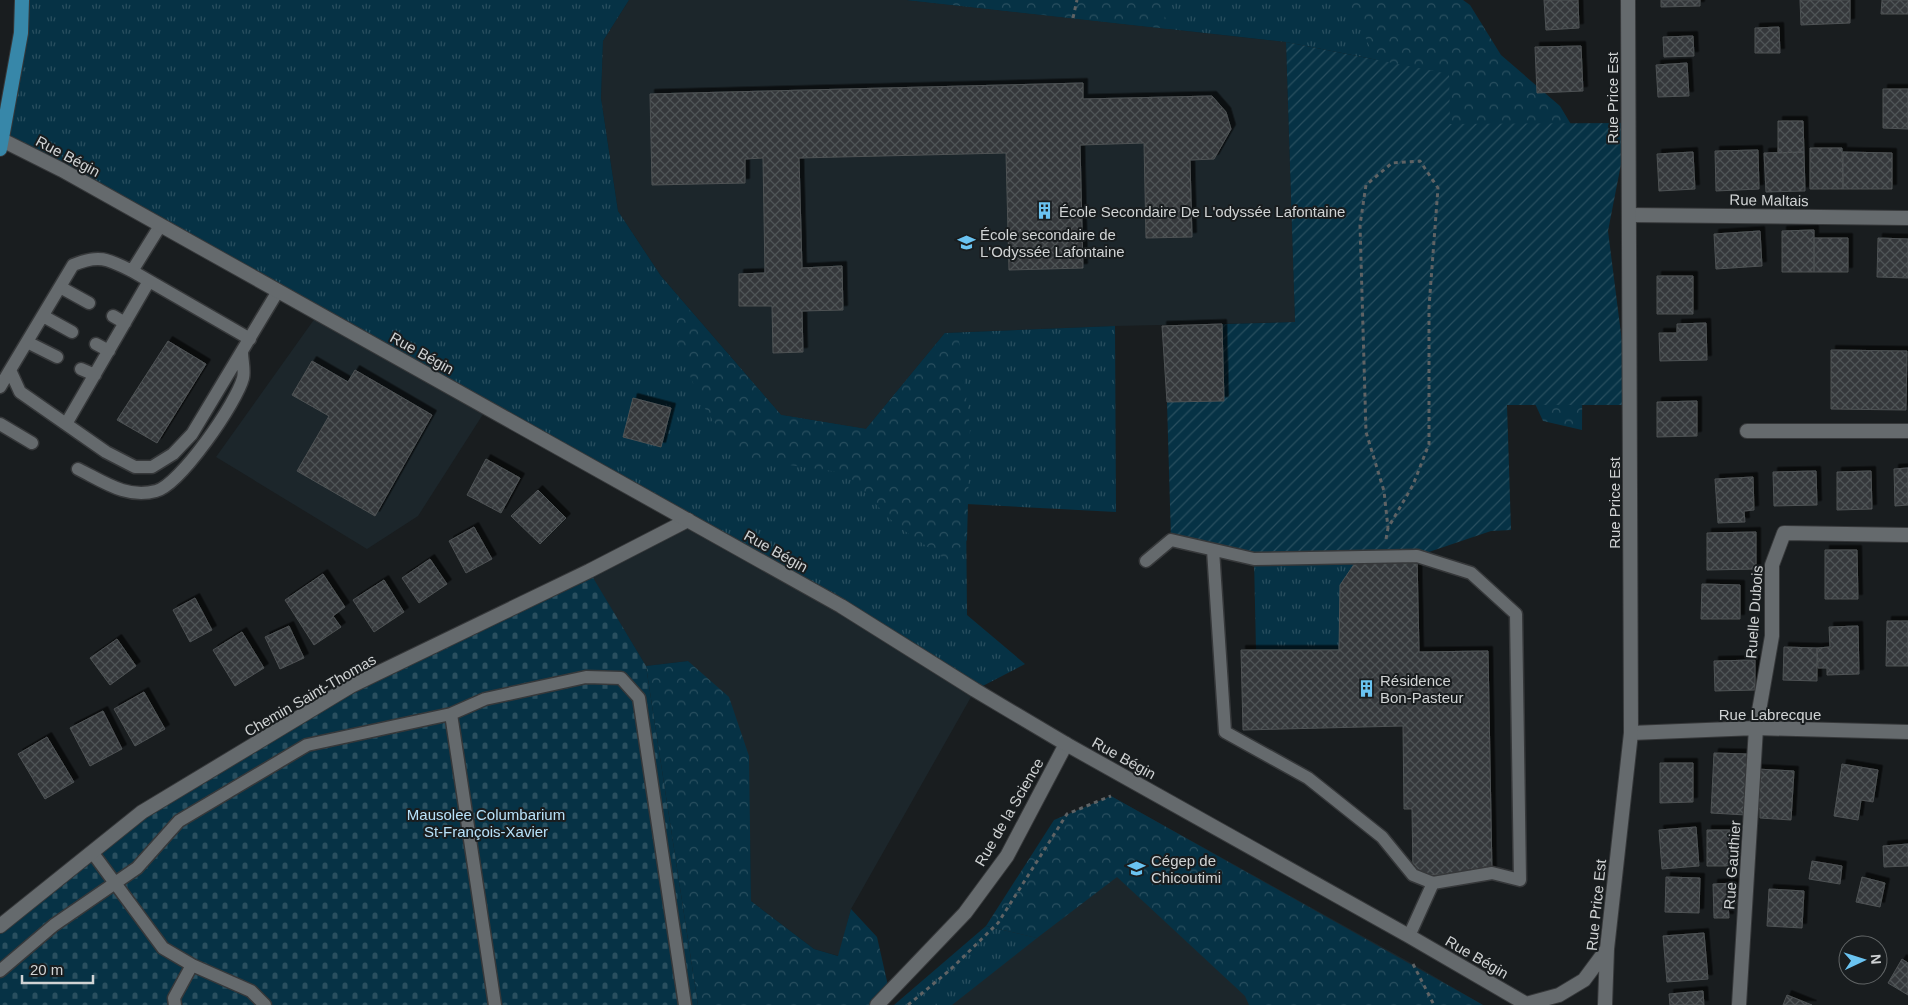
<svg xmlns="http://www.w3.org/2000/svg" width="1908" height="1005" viewBox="0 0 1908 1005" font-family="Arial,sans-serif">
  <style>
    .built { fill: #1c262b }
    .grass { fill: url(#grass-tufts) }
    .forest { fill: url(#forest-crowns) }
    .cemetery { fill: url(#cemetery-stones) }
    .garden { fill: url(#garden-furrows) }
    .building { fill: url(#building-cross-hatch); stroke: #4e5254; filter: url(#shadow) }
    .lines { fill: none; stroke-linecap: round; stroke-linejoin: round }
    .service-casing { stroke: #36383a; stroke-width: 15 }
    .minor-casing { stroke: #36383a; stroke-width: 16 }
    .tertiary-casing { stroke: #36383a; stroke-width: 16 }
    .primary-casing { stroke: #36383a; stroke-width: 16 }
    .path { stroke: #5f6365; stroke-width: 3; stroke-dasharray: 4 4; stroke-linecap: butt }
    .service { stroke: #656a6d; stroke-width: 12 }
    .minor { stroke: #656a6d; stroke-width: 14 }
    .tertiary { stroke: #656a6d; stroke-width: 14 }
    .primary { stroke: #3787a9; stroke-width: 14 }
    .labels { text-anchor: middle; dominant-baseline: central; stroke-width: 4; stroke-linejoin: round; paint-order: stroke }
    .street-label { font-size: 15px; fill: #d0d3d4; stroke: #191d1f }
    .poi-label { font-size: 15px; fill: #d0d3d4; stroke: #191d1f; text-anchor: start }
    .park-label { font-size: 15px; fill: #b8e2fa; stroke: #191d1f }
  </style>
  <defs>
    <pattern id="grass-tufts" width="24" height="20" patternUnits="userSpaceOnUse" patternTransform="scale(1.25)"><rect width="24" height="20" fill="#063245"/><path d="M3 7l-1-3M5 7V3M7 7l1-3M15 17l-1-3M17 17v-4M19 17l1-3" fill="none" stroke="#294f5f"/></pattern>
    <pattern id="forest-crowns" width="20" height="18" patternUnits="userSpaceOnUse" patternTransform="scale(1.25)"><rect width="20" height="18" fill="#063245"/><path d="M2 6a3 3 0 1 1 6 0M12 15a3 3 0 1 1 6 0" fill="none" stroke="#294f5f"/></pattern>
    <pattern id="cemetery-stones" width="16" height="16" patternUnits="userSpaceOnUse" patternTransform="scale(1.25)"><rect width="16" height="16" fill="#063245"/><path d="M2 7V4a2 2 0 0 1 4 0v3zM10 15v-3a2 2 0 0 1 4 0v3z" fill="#294f5f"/></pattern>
    <pattern id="garden-furrows" width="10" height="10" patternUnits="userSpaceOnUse" patternTransform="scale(1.25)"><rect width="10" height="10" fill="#063245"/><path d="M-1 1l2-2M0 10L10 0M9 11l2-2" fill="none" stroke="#294f5f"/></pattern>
    <pattern id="building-cross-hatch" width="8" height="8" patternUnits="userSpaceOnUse" patternTransform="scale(1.25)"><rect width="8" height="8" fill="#34383b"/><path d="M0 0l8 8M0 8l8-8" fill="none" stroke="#505456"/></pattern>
    <filter id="shadow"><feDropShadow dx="4.5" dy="-4.5" stdDeviation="0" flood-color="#0009"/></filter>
  </defs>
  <rect width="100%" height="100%" fill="#191d1f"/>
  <path class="built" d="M629 0H907L1286 42 1295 322 1115 326 945 333 866 429 781 415 661 276 618 211 601 98 603 41Z
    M318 314 487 408 418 516 367 549 216 457Z
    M688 520 975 690 851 909 839 956 814 949 751 901 750 840 688 661 646 666 589 572Z
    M1111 796 1413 964 1483 1005H908L950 970Z"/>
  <path class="grass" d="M22 0H629L603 41 601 98 618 211 661 276 781 415 866 429 945 333 1115 326 1116 512 966 504 967 615 1025 664 975 690 841 606 2 140Z
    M907 0H1448L1449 74 1286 42Z
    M1359 557 1339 650H1256L1254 559Z
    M986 926 1037 938 952 1005H894Z"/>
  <path class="forest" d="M907 0H1159L1169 29Z
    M1348 0H1463L1470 5 1501 55 1560 106 1584 146 1582 430 1543 421Z
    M672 290 781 415 866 429 945 333H958L970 427 967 540 948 561 896 525 846 473 738 458 700 401 676 340Z
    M688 661 729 697 749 756 751 901 814 949 838 956 851 909 877 937 889 990 877 1005H698L646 666Z
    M1111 796 1483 1005H1249L1245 996 1117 877 1037 938 986 926 1054 820Z"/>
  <path class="cemetery" d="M589 571 646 666 698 1005H0V926L142 812 351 686Z"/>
  <path class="garden" d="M1286 42 1449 74 1450 124 1629 123 1608 231 1630 405H1507L1511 530 1491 531 1417 556 1254 559 1171 540 1167 402 1224 401 1222 324 1295 322Z"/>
  <path class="building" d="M1544 0H1578L1579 28 1546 30Z
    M1661 0H1700V6L1661 7Z
    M1800 0H1850V23L1801 25Z
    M1882 0H1908V14H1881Z
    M1779 27 1780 53H1755V28Z
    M1693 36 1694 56 1664 57 1663 37Z
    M1581 46 1583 91 1537 93 1535 47Z
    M1687 63 1689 96 1658 97 1656 65Z
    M1083 83V99L1212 96 1226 112 1231 129 1214 159 1190 160 1192 237 1146 238 1144 143 1080 145 1083 268 1009 270 1006 153 799 158 802 268 842 266 843 310 802 311 803 352 773 353 772 306H739V274L765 273 763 158 745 159V183L652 185 650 94Z
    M1883 89H1908V129L1883 128Z
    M1778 121H1803L1804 152 1778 153Z
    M1810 148H1842L1843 189H1810Z
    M1758 150 1759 189 1716 191 1715 151Z
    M1693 152 1695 189 1659 191 1657 154Z
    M1804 152 1805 191 1766 192 1764 153Z
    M1843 152 1892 153V189H1843Z
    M1814 230V272H1782V231Z
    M1760 231 1762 266 1716 269 1714 234Z
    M1814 238H1848V272H1814Z
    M1878 238 1908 239V278L1877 277Z
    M1657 276H1693V314H1657Z
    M1706 323 1707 360 1660 361 1659 333H1677V324Z
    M1222 324 1224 401 1167 402 1162 326Z
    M168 341 206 364 157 443 117 420Z
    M1831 350 1907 351 1906 410 1831 409Z
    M312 361 348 382 355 370 432 415 375 516 297 471 329 416 292 395Z
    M633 398 671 408 661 447 623 437Z
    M1697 401V436L1657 437V402Z
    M486 459 520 478 501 513 467 495Z
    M1908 468V505L1895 506 1894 469Z
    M1816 471 1817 505 1774 506 1773 472Z
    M1871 471 1872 509 1837 510V472Z
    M1753 477 1754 510 1744 511 1745 522 1718 523 1715 479Z
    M538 490 566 518 540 544 511 516Z
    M474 527 492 559 466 573 449 541Z
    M1756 532V569L1707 570V533Z
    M1825 550H1857L1858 599H1825Z
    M1417 556 1419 652 1488 651 1492 873 1413 875 1412 809H1404L1403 726 1243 730 1241 650H1339L1340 585 1359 557Z
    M430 559 447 584 419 603 402 578Z
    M323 574 345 607 333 616 341 627 314 645 285 600Z
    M384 580 404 612 374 632 353 600Z
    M1702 584 1740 585V619H1701Z
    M195 598 212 630 190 642 173 610Z
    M1887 621H1908V666H1886Z
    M289 626 304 658 280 669 265 637Z
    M1858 626 1859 674 1827 675V668H1818L1817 648 1830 647 1829 627Z
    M242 632 264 668 235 686 213 650Z
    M117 639 136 666 110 685 90 658Z
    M1784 647 1817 648V681L1783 680Z
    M1755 660V690L1715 691 1714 661Z
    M144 692 165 729 135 746 114 709Z
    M103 711 122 749 90 766 70 728Z
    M47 737 74 782 45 799 18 754Z
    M1714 753 1748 754 1746 815 1711 813Z
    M1660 763H1693V802L1660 803Z
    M1842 764 1878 770 1873 802 1861 800 1858 820 1834 816Z
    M1756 769 1794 771 1791 820 1760 818V809L1754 808Z
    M1696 827 1699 866 1662 869 1659 830Z
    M1707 830H1734V866H1707Z
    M1908 844V866L1884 867 1883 846Z
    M1812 861 1842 866 1840 884 1809 879Z
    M1666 877 1700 878 1699 913 1665 912Z
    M1862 877 1885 883 1880 907 1856 902Z
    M1735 883 1736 903H1728L1729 918H1714L1713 884Z
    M1769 889 1804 891 1802 928 1767 926Z
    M1704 933 1708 979 1667 982 1663 936Z
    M1902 959 1908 963V995L1888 983Z
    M1703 991 1704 1005H1670L1669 994Z
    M1787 995 1812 1005H1783Z"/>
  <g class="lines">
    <defs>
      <path id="service" d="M160 226 132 271C108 259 99 254 73 265L10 370 20 392 106 452 135 467H152L173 454 192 434 278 291
        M132 271 250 339
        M60 287 89 303
        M43 316 72 332
        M113 316 125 323
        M27 342 57 357
        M96 344 109 351
        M81 369 95 375
        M0 387 10 370
        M0 424 32 443
        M66 424 149 281
        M78 469C104 482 127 499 156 491 180 485 237 402 243 378 245 371 242 360 242 352
        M1213 550 1225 732 1308 778 1382 837 1413 875 1433 883
        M1146 561 1171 540 1254 559 1417 556 1471 573 1516 614 1520 880 1492 873 1433 883 1409 936
        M92 852 163 948 192 965 251 991 265 1005
        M0 971 54 925 137 868 179 821 307 745 451 714
        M175 1005 174 998 192 965
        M495 1005 451 714 485 699 586 677 621 678 639 698 685 1005"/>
      <path id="minor" d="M1629 215 1908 218
        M1747 431H1908
        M1631 733 1756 728 1908 732
        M0 926 142 812 351 686 589 571 688 520
        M877 1005 965 913 1007 856 1066 744
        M1739 1005 1756 728 1772 636V565L1784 533 1908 535"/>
      <path id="tertiary" d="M0 139 62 170 841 606 975 690 1066 744 1409 936 1528 1005
        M1526 1004 1559 995 1584 980 1607 949
        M1605 1005 1607 949 1631 733 1628 0"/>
      <path id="primary" d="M0 149 21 33 22 0"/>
    </defs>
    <use href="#service" class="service-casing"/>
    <use href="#minor" class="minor-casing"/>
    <use href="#tertiary" class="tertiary-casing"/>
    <use href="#primary" class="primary-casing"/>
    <path class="path" d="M1073 18 1077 0
      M1386 539 1388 528 1413 485 1429 444V307L1438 188 1420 161 1392 163 1366 185 1360 225 1366 432 1384 491 1388 528
      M1413 964 1434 1005
      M908 1005 950 970 998 923 1067 814 1111 796"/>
    <use href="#service" class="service"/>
    <use href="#minor" class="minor"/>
    <use href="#tertiary" class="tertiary"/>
    <use href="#primary" class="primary"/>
  </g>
  <defs>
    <symbol id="building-bare" viewBox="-9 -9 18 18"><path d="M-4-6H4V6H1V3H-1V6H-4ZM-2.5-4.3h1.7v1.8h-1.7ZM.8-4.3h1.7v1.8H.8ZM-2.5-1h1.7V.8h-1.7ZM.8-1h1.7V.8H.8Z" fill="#6ac3f1" stroke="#191d1f" stroke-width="2.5" paint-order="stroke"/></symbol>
    <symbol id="school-bare" viewBox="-9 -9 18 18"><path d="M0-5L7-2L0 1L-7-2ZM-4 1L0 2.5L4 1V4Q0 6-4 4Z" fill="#6ac3f1" stroke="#191d1f" stroke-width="2.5" paint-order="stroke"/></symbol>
    <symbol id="university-bare" viewBox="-9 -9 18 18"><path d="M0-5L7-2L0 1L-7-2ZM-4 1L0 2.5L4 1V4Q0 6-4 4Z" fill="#6ac3f1" stroke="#191d1f" stroke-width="2.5" paint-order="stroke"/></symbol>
  </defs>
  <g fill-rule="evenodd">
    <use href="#building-bare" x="1032" y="198" width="25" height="25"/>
    <use href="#school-bare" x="954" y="230" width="25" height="25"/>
    <use href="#building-bare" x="1354" y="676" width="25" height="25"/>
    <use href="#university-bare" x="1124" y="856" width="25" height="25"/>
  </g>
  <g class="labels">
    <g class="street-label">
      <text transform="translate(1612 98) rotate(-90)">Rue Price Est</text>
      <text transform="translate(68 156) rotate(28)">Rue Bégin</text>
      <text transform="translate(1769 200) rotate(1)">Rue Maltais</text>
      <text transform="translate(422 353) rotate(29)">Rue Bégin</text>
      <text transform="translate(1614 503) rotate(-90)">Rue Price Est</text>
      <text transform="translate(776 551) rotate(29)">Rue Bégin</text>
      <text transform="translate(1754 612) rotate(-86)">Ruelle Dubois</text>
      <text transform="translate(310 695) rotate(-30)">Chemin Saint-Thomas</text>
      <text x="1770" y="714">Rue Labrecque</text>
      <text transform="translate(1124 758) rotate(29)">Rue Bégin</text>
      <text transform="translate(1009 812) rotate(-60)">Rue de la Science</text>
      <text transform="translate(1732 865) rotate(-86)">Rue Gauthier</text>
      <text transform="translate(1596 905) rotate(-84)">Rue Price Est</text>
      <text transform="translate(1477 957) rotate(30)">Rue Bégin</text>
    </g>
    <g class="poi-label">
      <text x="1059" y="211">École Secondaire De L'odyssée Lafontaine</text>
      <text x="980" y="234">École secondaire de<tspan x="980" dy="17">L'Odyssée Lafontaine</tspan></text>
      <text x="1380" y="680">Résidence<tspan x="1380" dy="17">Bon-Pasteur</tspan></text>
      <text x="1151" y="860">Cégep de<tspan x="1151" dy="17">Chicoutimi</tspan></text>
    </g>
    <g class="park-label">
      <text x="486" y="814">Mausolee Columbarium<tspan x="486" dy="17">St-François-Xavier</tspan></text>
    </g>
  </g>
  <g transform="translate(1863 960) rotate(86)"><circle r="24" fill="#191d1f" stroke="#626667"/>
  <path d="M0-4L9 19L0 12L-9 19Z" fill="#6ac3f1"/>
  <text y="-8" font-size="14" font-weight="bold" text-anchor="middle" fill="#d0d3d4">N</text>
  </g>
  <path d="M22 975v8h71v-8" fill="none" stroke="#d0d3d4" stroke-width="2.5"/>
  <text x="30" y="975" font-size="15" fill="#d0d3d4" stroke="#191d1f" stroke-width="4" paint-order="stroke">20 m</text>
</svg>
